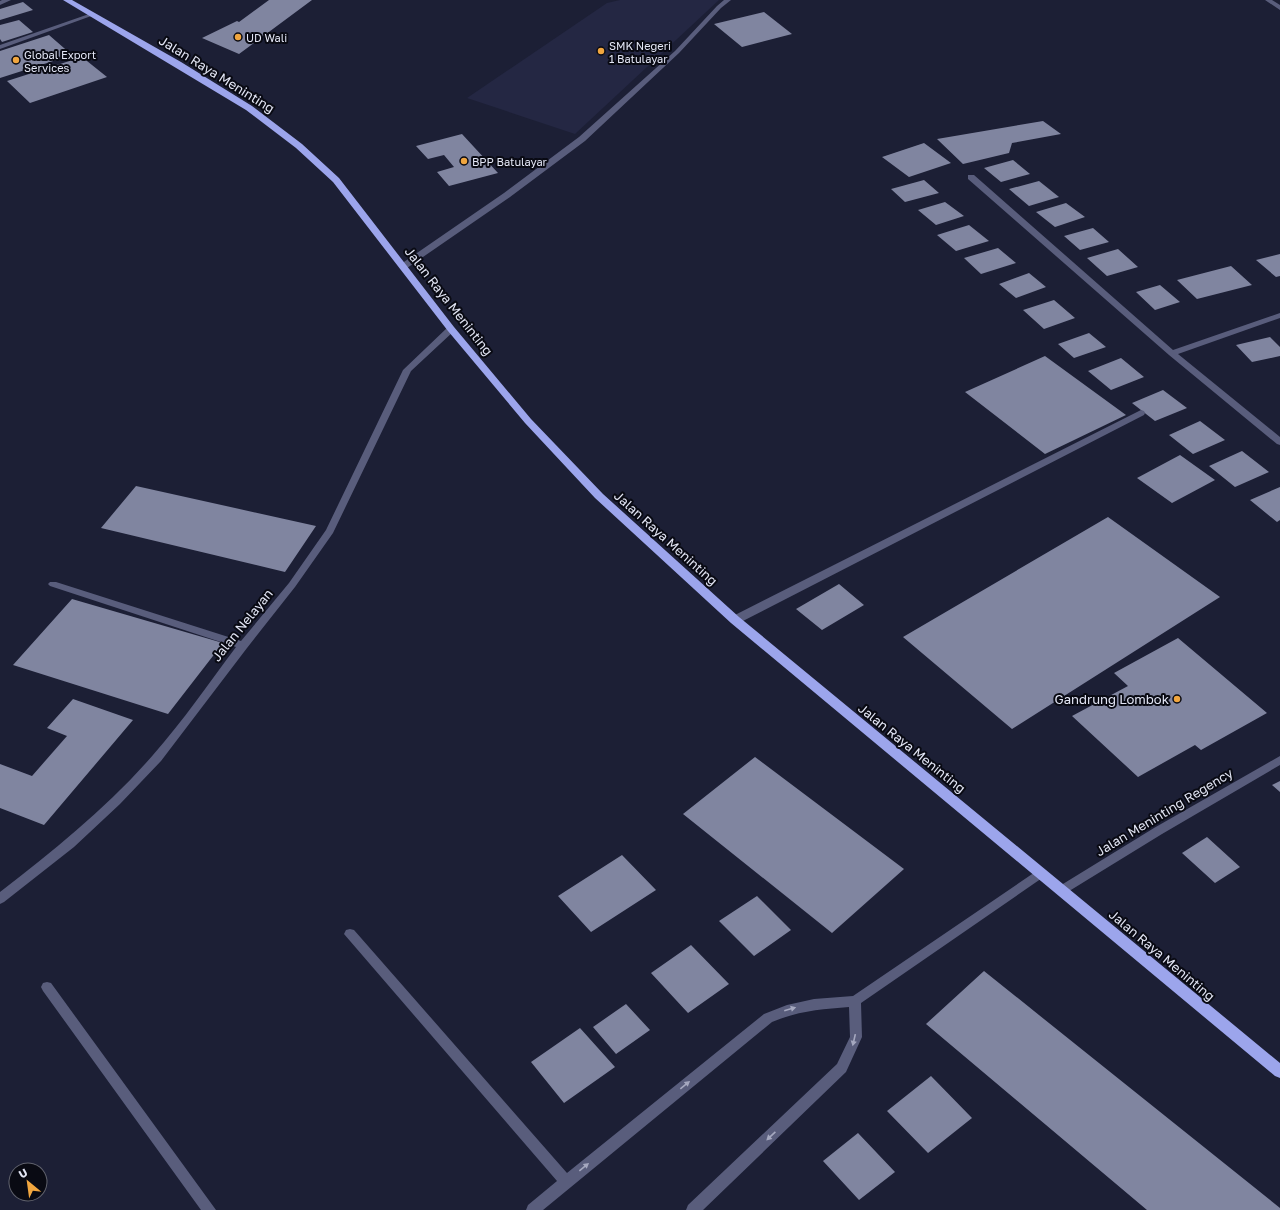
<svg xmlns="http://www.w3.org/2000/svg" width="1280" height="1210" viewBox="0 0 1280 1210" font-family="'Golos Text',sans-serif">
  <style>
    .built { fill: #242743 }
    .building { fill: #8085a0 }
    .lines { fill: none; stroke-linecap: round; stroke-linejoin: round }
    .service { fill: #595d7c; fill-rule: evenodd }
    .minor { fill: #595d7c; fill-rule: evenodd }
    .trunk { fill: #9ca5ec; fill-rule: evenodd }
    .oneway { fill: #a5a8bf }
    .poi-dot { fill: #f1a63f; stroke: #090a13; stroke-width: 1.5 }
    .labels { text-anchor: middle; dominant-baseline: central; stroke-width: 4; stroke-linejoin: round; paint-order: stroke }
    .far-poi-label { font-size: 11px; fill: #e3e6f5; stroke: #090a13; text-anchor: start }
    .street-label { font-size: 13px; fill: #e3e6f5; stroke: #090a13 }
    .poi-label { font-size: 13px; fill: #e3e6f5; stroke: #090a13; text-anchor: end }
  </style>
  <rect width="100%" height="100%" fill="#1c1f35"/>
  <path class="built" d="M620 0H719L575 134 467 98 607 3Z"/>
  <path class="building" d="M269 0H312L239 54 202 38 237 21 239 22Z
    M23 2 33 10 0 20V9Z
    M764 12 792 34 742 47 714 24Z
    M19 20 33 32 2 42 0 39V25Z
    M49 35 72 55 0 78V51Z
    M82 57 107 77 30 103 7 81Z
    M1043 121 1061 134 1012 143 1009 153 963 164 937 139Z
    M462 134 498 173 449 186 437 172 454 167 444 155 428 159 416 146Z
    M924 143 951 163 909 177 882 157Z
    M1013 160 1030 174 1001 182 984 168Z
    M924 180 939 193 905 202 891 189Z
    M1039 181 1059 197 1029 206 1009 189Z
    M945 202 964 216 936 225 918 210Z
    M1066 203 1085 217 1055 227 1036 212Z
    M969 225 989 241 956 251 937 235Z
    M1093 228 1109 242 1080 250 1064 236Z
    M998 248 1016 263 981 274 964 258Z
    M1118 249 1138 267 1107 276 1087 258Z
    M1280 254V276L1276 277 1256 260Z
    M1231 266 1252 285 1197 299 1177 280Z
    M1029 273 1046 287 1016 298 999 284Z
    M1160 285 1180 302 1155 310 1136 292Z
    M1054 300 1075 318 1044 329 1023 310Z
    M1089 333 1106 347 1074 358 1058 344Z
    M1270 337 1280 347V356L1252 362 1236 345Z
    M1045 356 1126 415 1045 454 965 392Z
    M1121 358 1144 377 1111 390 1088 371Z
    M1163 390 1187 408 1155 421 1132 403Z
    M1200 421 1225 440 1193 454 1169 435Z
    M1242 451 1269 472 1235 487 1209 466Z
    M1180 455 1215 480 1172 503 1137 478Z
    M136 486 316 526 285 572 101 528Z
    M1280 487V520L1277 522 1250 500Z
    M1108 517 1220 597 1012 729 903 637Z
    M839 584 864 605 822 630 796 609Z
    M72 599 223 643 168 714 13 665Z
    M1178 638 1267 713 1201 750 1195 745 1138 777 1072 716 1128 686 1114 673Z
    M73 699 133 720 44 825 0 808V764L32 776 67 736 47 728Z
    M755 757 904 869 832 933 683 814Z
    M1280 781V792L1272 785Z
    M1207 837 1240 867 1215 883 1182 853Z
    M622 855 656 890 591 932 558 896Z
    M757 896 791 930 754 956 719 921Z
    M691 945 729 984 688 1013 651 973Z
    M984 971 1280 1208V1210H1147L926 1024Z
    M626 1004 650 1030 616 1054 593 1027Z
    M580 1028 615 1067 564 1103 531 1062Z
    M931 1076 972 1118 928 1153 887 1111Z
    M858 1133 895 1172 859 1200 823 1161Z"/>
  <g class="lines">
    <path class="service" d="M1041 868 1045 870 1047 873 1045 876 861 1003 862 1037 846 1072 703 1210H686L688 1205 837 1064 850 1037 849 1007C822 1009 798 1011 772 1022L543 1210H526L528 1205 557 1181 344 934 346 930 350 929 354 930 567 1173 764 1014 787 1005 814 999 853 996Z
      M47 982 51 983 216 1210H201L43 991 41 987 43 983Z"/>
    <path class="minor" d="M2 0H11L0 5V1Z
      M724 0H731L721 8 679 53 585 141 510 197 407 268H401V264L504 193 579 137 675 51 717 6Z
      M1265 0H1272L1280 5V10Z
      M89 14 94 15 0 49V45Z
      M968 175H974L1173 350 1280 313V318L1178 354 1280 437V445L1277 444 1169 355 968 179Z
      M451 326 455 329 454 331 411 371 333 533 295 587 247 648 161 761 120 804 74 847 4 902 0 904V892C54 850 108 807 153 755 183 721 209 683 236 647L50 586 48 584 50 582H56L241 641 289 583 326 530 403 370 448 327Z
      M1141 410 1144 411 1145 413 1144 415 739 623 735 624 730 620 731 617Z
      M1280 756V765L1162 834 1066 893 1062 895 1058 893 1056 890 1058 887 1154 828Z"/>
    <path class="trunk" d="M63 0H72L181 62 252 106 302 144 339 178 454 327 531 419 603 494 739 617 1280 1063V1078L1275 1076 731 623 595 498 525 423 448 331 333 182 296 148 246 110Z"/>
  </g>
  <defs><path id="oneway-solid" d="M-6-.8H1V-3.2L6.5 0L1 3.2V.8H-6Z"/></defs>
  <g class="oneway">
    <use href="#oneway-solid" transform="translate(790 1009) rotate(-16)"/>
    <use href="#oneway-solid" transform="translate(854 1040) rotate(103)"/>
    <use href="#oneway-solid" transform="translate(685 1085) rotate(-39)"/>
    <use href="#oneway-solid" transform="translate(771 1136) rotate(137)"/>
    <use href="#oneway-solid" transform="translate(584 1167) rotate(-39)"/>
  </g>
  <g class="poi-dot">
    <circle cx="238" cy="37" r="4"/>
    <circle cx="601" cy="51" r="4"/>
    <circle cx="16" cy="60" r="4"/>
    <circle cx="464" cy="161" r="4"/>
    <circle cx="1177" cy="699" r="4"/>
  </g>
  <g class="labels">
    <g class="far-poi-label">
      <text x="246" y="37">UD Wali</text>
      <text x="609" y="45">SMK Negeri<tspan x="609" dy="13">1 Batulayar</tspan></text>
      <text x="24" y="54">Global Export<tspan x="24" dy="13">Services</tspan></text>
      <text x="472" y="161">BPP Batulayar</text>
    </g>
    <g class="street-label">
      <text transform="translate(217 74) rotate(32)">Jalan Raya Meninting</text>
      <text transform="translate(449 301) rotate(52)">Jalan Raya Meninting</text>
      <text transform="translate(666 538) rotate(42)">Jalan Raya Meninting</text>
      <text transform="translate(242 625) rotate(-51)">Jalan Nelayan</text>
      <text transform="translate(912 748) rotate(39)">Jalan Raya Meninting</text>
      <text transform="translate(1164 812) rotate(-31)">Jalan Meninting Regency</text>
      <text transform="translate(1162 955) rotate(40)">Jalan Raya Meninting</text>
    </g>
    <g class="poi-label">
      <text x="1169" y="699">Gandrung Lombok</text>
    </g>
  </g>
  <g transform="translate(28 1182) rotate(331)"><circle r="19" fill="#090a13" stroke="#60626d"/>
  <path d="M0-3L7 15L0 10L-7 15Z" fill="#f1a63f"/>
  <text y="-6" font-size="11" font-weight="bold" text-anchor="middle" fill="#e3e6f5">U</text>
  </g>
</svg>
